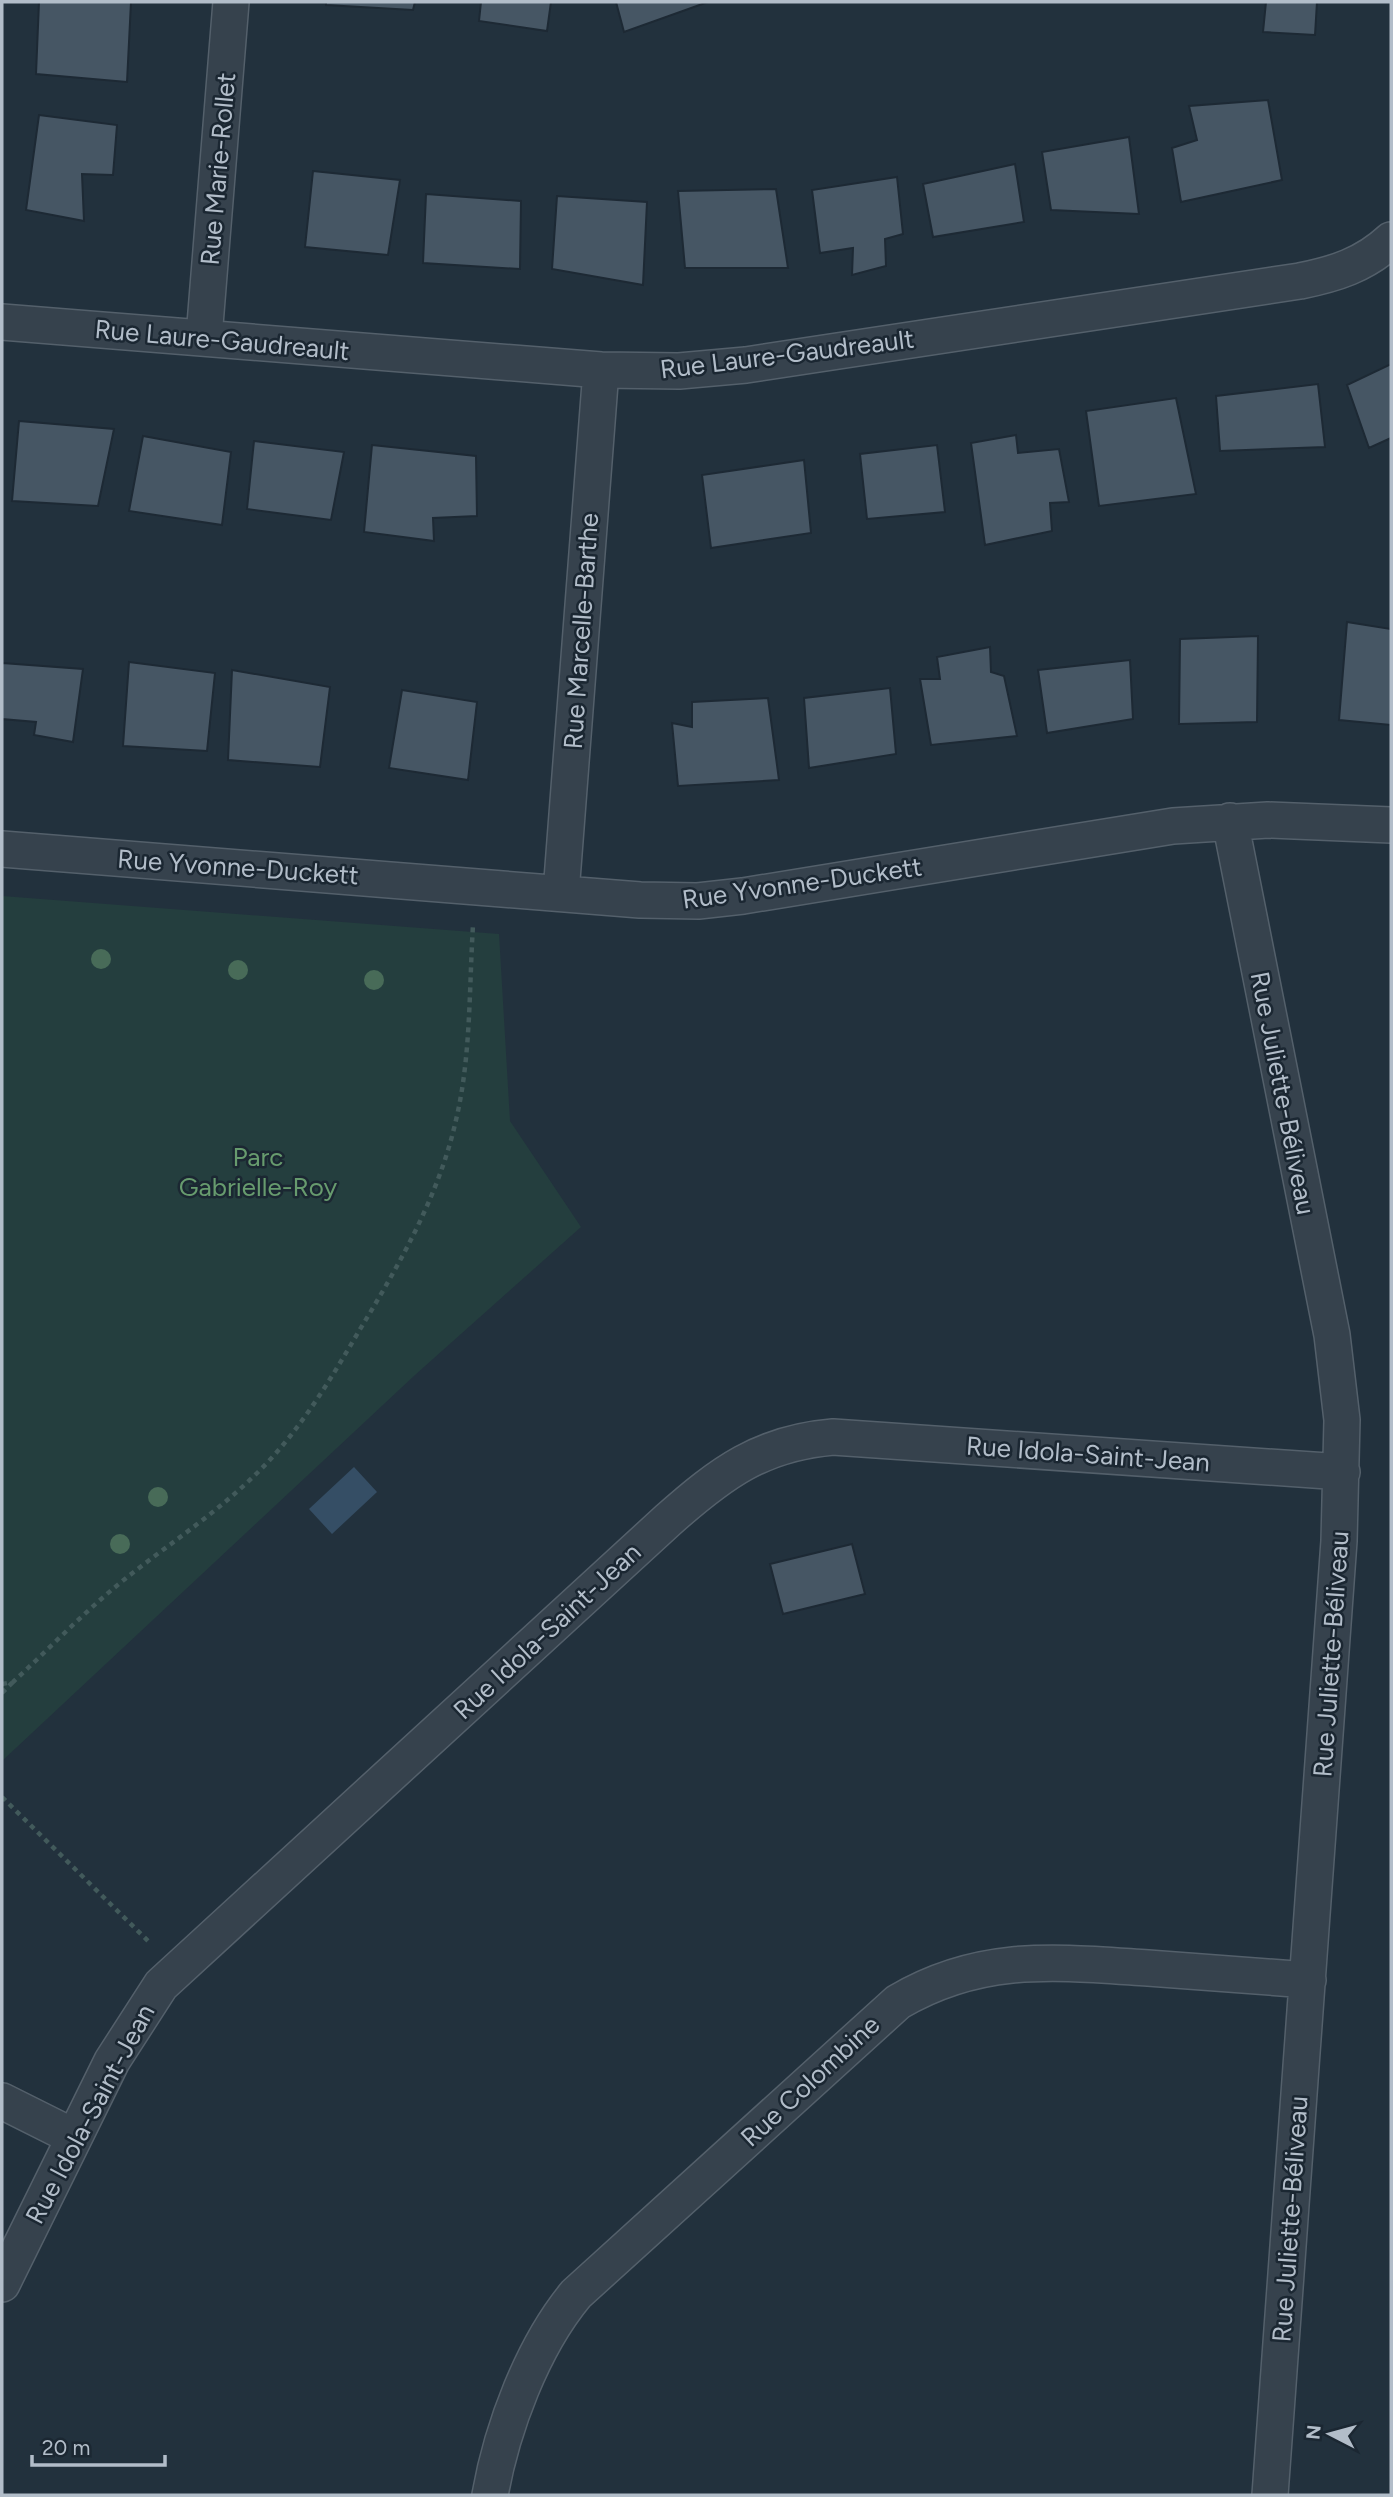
<svg xmlns="http://www.w3.org/2000/svg" width="1393" height="2497" viewBox="0 0 1393 2497" font-family="Figtree,sans-serif">
  <style>
    .green { fill: #243e3e }
    .water { fill: #354e65 }
    .building { fill: #465664; stroke: #1d2934; stroke-width: 2 }
    .lines { fill: none; stroke-linecap: round; stroke-linejoin: round }
    .minor-casing { stroke: #54606b; stroke-width: 38 }
    .path { stroke: #425a5b; stroke-width: 4.5; stroke-dasharray: 5 5; stroke-linecap: butt }
    .minor { stroke: #36424d; stroke-width: 35 }
    .tree { fill: #486b58 }
    .labels { text-anchor: middle; dominant-baseline: central; stroke-width: 5; stroke-linejoin: round; paint-order: stroke }
    .street-label { font-size: 26px; fill: #b2bdc9; stroke: #1b2732 }
    .park-label { font-size: 26px; fill: #679b6e; stroke: #1b2732 }
  </style>
  <rect width="100%" height="100%" fill="#22313d"/>
  <path class="green" d="M2 896 499 934 510 1121 581 1227 415 1375 2 1761Z"/>
  <path class="water" d="M354 1467 377 1492 332 1534 309 1509Z"/>
  <path class="building" d="M39 2H131L127 82 36 74Z
    M326 2H415L413 10 326 5Z
    M481 2H551L547 31 479 21Z
    M616 2H708L624 32Z
    M1266 2H1317L1315 35 1263 32Z
    M1268 100 1282 180 1181 202 1172 148 1197 140 1189 106Z
    M39 115 117 125 113 175 82 174 84 221 26 210Z
    M1129 137 1139 214 1051 210 1042 152Z
    M1015 164 1024 222 933 237 923 184Z
    M313 171 400 180 388 255 305 247Z
    M897 177 903 234 885 239 886 266 852 275 853 248 820 253 812 190Z
    M776 189 788 268H685L678 191Z
    M426 194 521 201 520 269 423 263Z
    M557 196 647 202 643 285 552 269Z
    M1391 364V438L1369 448 1347 385Z
    M1318 384 1325 447 1220 451 1216 396Z
    M1176 398 1196 494 1099 506 1086 411Z
    M19 421 114 429 98 506 12 501Z
    M1016 435 1018 453 1059 449 1069 502 1050 503 1052 531 985 545 971 443Z
    M143 436 231 452 222 525 129 511Z
    M254 441 344 452 331 520 247 509Z
    M372 445 476 456 477 516 433 518 434 541 364 532Z
    M937 445 945 512 867 519 860 454Z
    M804 460 811 533 711 548 702 475Z
    M1347 622 1391 629V725L1339 720Z
    M1258 636 1257 722 1179 724 1180 639Z
    M990 647 991 672 1004 676 1017 736 931 745 920 679H940L937 657Z
    M1130 660 1133 719 1047 733 1038 670Z
    M129 662 215 673 207 751 123 746Z
    M2 663 83 669 73 742 34 735 36 722 2 719Z
    M232 670 330 687 320 767 228 760Z
    M890 688 896 754 809 768 804 698Z
    M402 690 477 702 468 780 389 768Z
    M768 698 779 780 678 786 672 723 692 727V702Z
    M852 1544 865 1594 783 1614 770 1564Z"/>
  <g class="lines">
    <defs>
      <path id="minor" d="M2 322 601 370 679 371 746 365 1300 281C1335 274 1364 265 1391 240
        M204 337 231 2
        M1230 821 1332 1335 1342 1420 1339 1541 1270 2495
        M2 849 640 900 698 901 743 896 1173 826 1268 820 1391 825
        M561 893 601 370
        M2 2101 74 2137
        M2 2284 112 2061 161 1985 668 1520C721 1473 761 1443 833 1437L1342 1472
        M490 2495C502 2428 532 2347 576 2294L898 2002C981 1953 1056 1962 1148 1968 1201 1972 1254 1976 1308 1980"/>
    </defs>
    <use href="#minor" class="minor-casing"/>
    <path class="path" d="M2 1684 13 1682C52 1646 89 1607 130 1575 172 1542 216 1513 254 1476 298 1434 329 1382 359 1331 399 1265 439 1196 456 1120 471 1057 469 990 473 925
      M2 1693 13 1682
      M2 1797 148 1941"/>
    <use href="#minor" class="minor"/>
  </g>
  <g class="tree">
    <circle cx="101" cy="959" r="10"/>
    <circle cx="238" cy="970" r="10"/>
    <circle cx="374" cy="980" r="10"/>
    <circle cx="158" cy="1497" r="10"/>
    <circle cx="120" cy="1544" r="10"/>
  </g>
  <g class="labels">
    <g class="street-label">
      <text transform="translate(218 169) rotate(-85)">Rue Marie-Rollet</text>
      <text transform="translate(222 340) rotate(5)">Rue Laure-Gaudreault</text>
      <text transform="translate(787 354) rotate(-7)">Rue Laure-Gaudreault</text>
      <text transform="translate(581 631) rotate(-86)">Rue Marcelle-Barthe</text>
      <text transform="translate(238 867) rotate(4)">Rue Yvonne-Duckett</text>
      <text transform="translate(802 883) rotate(-8)">Rue Yvonne-Duckett</text>
      <text transform="translate(1283 1093) rotate(79)">Rue Juliette-Béliveau</text>
      <text transform="translate(1088 1454) rotate(4)">Rue Idola-Saint-Jean</text>
      <text transform="translate(547 1631) rotate(-43)">Rue Idola-Saint-Jean</text>
      <text transform="translate(1331 1654) rotate(-86)">Rue Juliette-Béliveau</text>
      <text transform="translate(810 2081) rotate(-43)">Rue Colombine</text>
      <text transform="translate(90 2114) rotate(-62)">Rue Idola-Saint-Jean</text>
      <text transform="translate(1290 2219) rotate(-86)">Rue Juliette-Béliveau</text>
    </g>
    <g class="park-label">
      <text x="258" y="1157">Parc<tspan x="258" dy="30">Gabrielle-Roy</tspan></text>
    </g>
  </g>
  <rect width="1393" height="2497" fill="none" stroke="#b2bdc9" stroke-width="7"/>
  <g transform="translate(1330 2434) rotate(276)" stroke="#1b2732" stroke-width="5" paint-order="stroke">
  <path d="M0-5L12 26L0 18L-12 26Z" fill="#b2bdc9"/>
  <text y="-10" font-size="19" font-weight="bold" text-anchor="middle" fill="#b2bdc9">N</text>
  </g>
  <path d="M32 2455v10h133v-10" fill="none" stroke="#b2bdc9" stroke-width="3.5"/>
  <text x="42" y="2455" font-size="21" fill="#b2bdc9" stroke="#1b2732" stroke-width="5" paint-order="stroke">20 m</text>
</svg>
